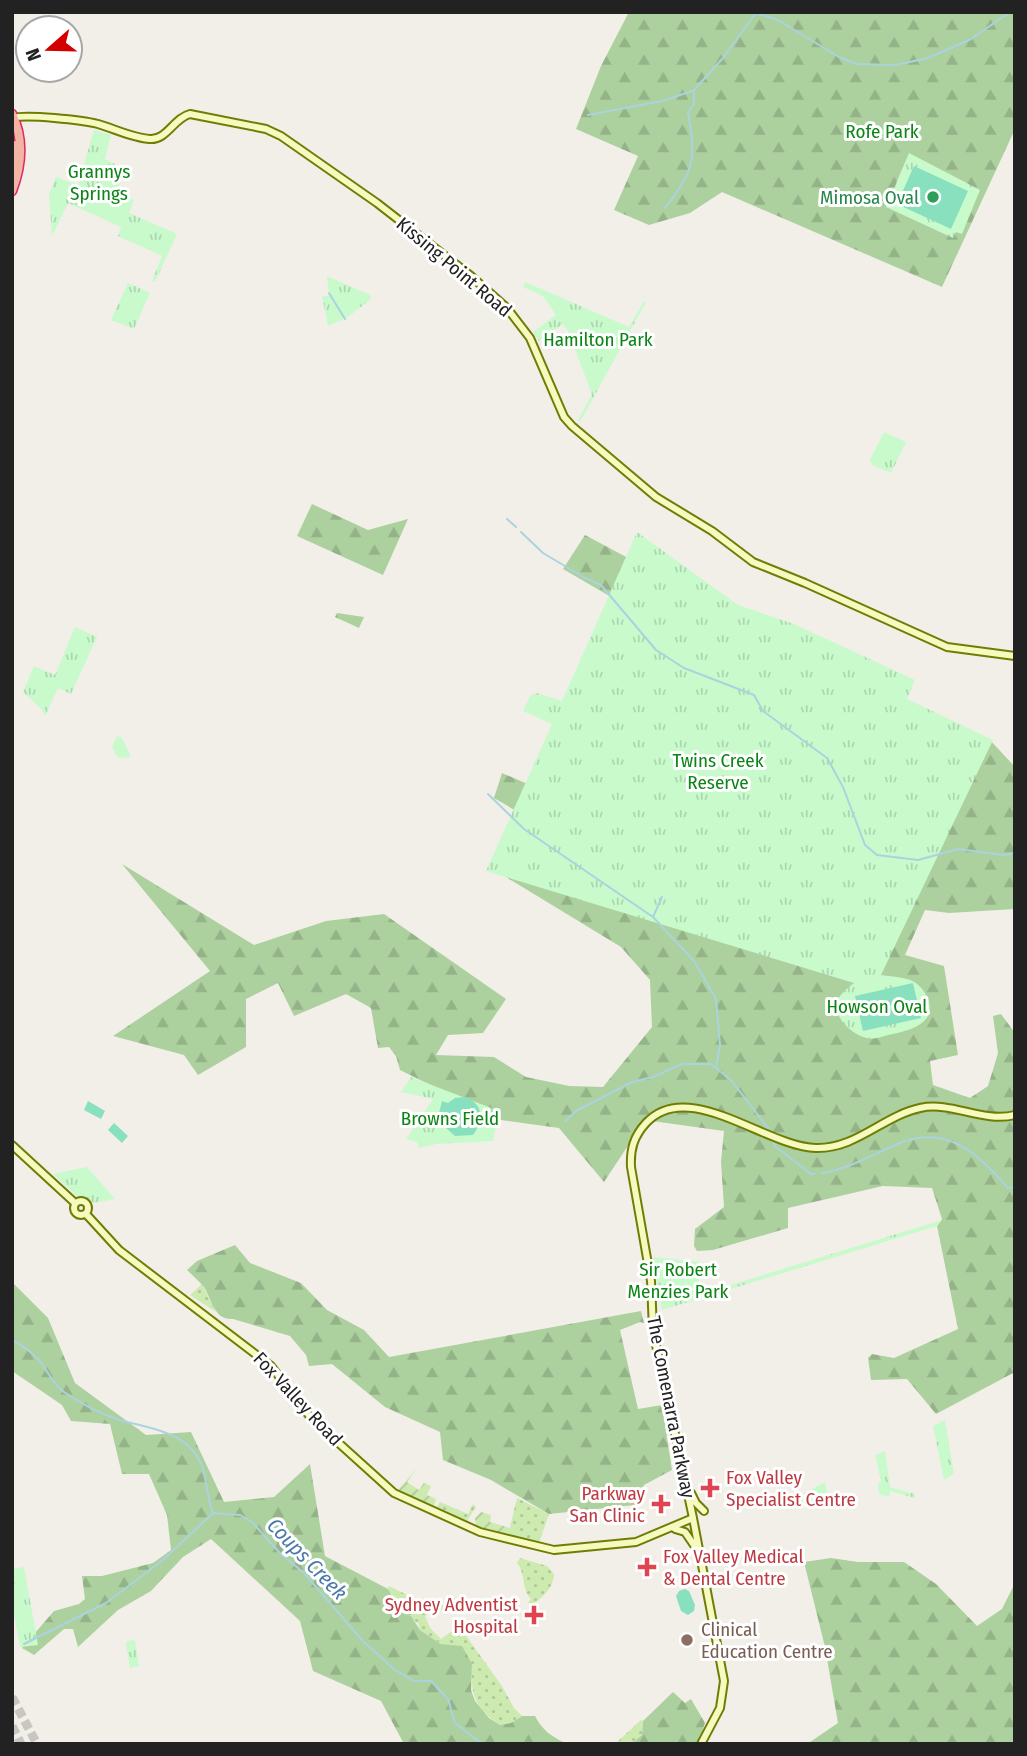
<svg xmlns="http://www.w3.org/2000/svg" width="1027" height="1756" viewBox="0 0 1027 1756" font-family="'Fira Sans Condensed',sans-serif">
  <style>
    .grass { fill: url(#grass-dots) }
    .forest { fill: url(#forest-firs) }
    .park { fill: url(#park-tufts) }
    .garden { fill: url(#garden-furrows) }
    .pitch { fill: #88e0be }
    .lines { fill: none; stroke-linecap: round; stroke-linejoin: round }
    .stream { stroke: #aad3df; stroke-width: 2 }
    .motorway-tunnel { stroke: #c8c6c1; stroke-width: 9; stroke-dasharray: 9 4.5; stroke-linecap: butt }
    .secondary-casing { stroke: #707d05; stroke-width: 10 }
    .trunk-casing { stroke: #dc2a67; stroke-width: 11 }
    .secondary { stroke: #f7fabf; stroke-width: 6 }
    .trunk { stroke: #f2b4a3; stroke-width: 8 }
    .leisure-dot { fill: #2e9e5b; stroke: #fff; stroke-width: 2.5 }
    .health-dot { fill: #e0444e; stroke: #fff; stroke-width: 2.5 }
    .education-dot { fill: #8d6e63; stroke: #fff; stroke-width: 2.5 }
    .labels { text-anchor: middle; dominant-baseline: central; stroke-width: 6; stroke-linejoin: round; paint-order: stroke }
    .park-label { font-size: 19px; fill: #0c8416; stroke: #fff }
    .leisure-label { font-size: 19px; fill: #27864d; stroke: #fff; text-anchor: end }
    .street-label { font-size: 19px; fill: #222; stroke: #fff }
    .health-label { font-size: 19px; fill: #be3a42; stroke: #fff; text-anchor: start }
    .education-label { font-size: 19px; fill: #785e54; stroke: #fff; text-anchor: start }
    .water-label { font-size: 21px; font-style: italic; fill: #4a7aab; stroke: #fff }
  </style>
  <defs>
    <pattern id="grass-dots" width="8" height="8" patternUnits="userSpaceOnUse" patternTransform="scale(1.75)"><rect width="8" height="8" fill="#cdebb0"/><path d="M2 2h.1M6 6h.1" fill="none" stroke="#b0c997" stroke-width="1.8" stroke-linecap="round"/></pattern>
    <pattern id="forest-firs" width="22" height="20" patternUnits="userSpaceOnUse" patternTransform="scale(1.75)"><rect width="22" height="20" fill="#add19e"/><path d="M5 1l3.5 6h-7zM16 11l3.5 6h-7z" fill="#95b388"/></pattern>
    <pattern id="park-tufts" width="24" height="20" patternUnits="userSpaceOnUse" patternTransform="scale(1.75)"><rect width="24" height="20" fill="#c8facc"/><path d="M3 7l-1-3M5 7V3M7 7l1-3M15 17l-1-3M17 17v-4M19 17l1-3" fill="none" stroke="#acd6af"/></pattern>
    <pattern id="garden-furrows" width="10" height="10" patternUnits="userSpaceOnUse" patternTransform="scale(1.75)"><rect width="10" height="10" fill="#cdebb0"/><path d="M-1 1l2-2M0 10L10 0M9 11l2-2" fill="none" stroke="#b0c997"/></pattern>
  </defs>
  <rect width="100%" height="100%" fill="#f2efe9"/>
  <path class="grass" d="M202 1284 216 1312 190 1295Z
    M517 1498 549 1514 539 1543 508 1535Z
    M440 1502 468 1514 473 1504 476 1507 467 1521 437 1507Z
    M520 1558 547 1566 554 1574C554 1587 542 1599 531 1605L528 1602 531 1599C521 1589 526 1573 517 1563Z
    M389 1586 427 1605H447L445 1615 439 1607 425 1616 430 1628 441 1639 459 1626 502 1686 514 1708 522 1716 511 1723 500 1725C475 1708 470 1694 472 1664L420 1630 418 1623 400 1612 388 1589Z
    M641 1720 643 1721 642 1735 631 1744H615Z"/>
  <path class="forest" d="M629 12H1015V129L942 287 722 192 690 213 649 225 614 210 638 156 576 129 601 66Z
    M312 504 368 530 408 519 383 575 297 536Z
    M585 535 838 670 990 740 1015 767V909L949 913 925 910 905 955 944 966 958 1055 930 1061 933 1085 970 1098 988 1086 998 1053 993 1016 1001 1014 1015 1033V1372L936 1414 907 1379 871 1380 868 1358 872 1354 894 1358 958 1329 937 1226 942 1219 932 1188 883 1186 788 1208V1228L713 1250 697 1251 694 1246 695 1229 724 1207 721 1162 724 1131 645 1120 604 1182 559 1128 501 1120 400 1070 396 1056 389 1047 378 1048 371 1008 346 994 294 1016 278 983 246 999V1047L198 1075 184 1055 113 1036 210 971 122 864 254 945 326 921 384 914 506 999 483 1033 448 1035 436 1055 494 1057 526 1077 569 1086 603 1087 652 1027 650 980 621 947 493 869 518 812 494 798 502 773 530 785 618 601 563 569Z
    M337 613 364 617 359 628 335 617Z
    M235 1245 250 1263 301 1283 327 1310 364 1330 389 1357 641 1311 644 1323 640 1322 620 1330 638 1409 662 1405 672 1470 644 1485 635 1505 549 1514 491 1480 443 1460 440 1432 385 1407 332 1364 309 1366 306 1355 290 1336 233 1319C214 1320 212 1300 204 1287 199 1281 193 1276 187 1270L197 1261Z
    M12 1282 48 1318 75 1383 146 1435 191 1432 224 1502 274 1497 310 1464 325 1556 388 1589 400 1612 411 1616 420 1630 441 1644 462 1646 472 1664 471 1690 475 1701 489 1718 500 1725 511 1723 522 1716H535C543 1731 551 1736 567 1744H404L381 1701 313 1671 300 1621 211 1539 183 1557 151 1591 118 1610 78 1647 73 1629H64L34 1655 22 1648 54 1611 79 1604 85 1599 82 1576H102L153 1563 171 1550 167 1515 149 1474H122L110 1424 71 1421 62 1405 12 1371Z
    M831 1558 858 1562H904L936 1584 977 1626 1002 1609 1015 1583V1744H807L838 1723 825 1647 804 1562Z
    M673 1692 685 1703 691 1699 705 1723 698 1744H631L642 1735 643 1721Z"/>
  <path class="park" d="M94 130 111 135 105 159 126 170 116 192 134 200 129 213 177 234 155 282 152 281 162 256 118 236 121 227 68 203 52 236 49 194 56 177 78 185Z
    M909 153 980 190 962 234 956 232 953 238 886 207Z
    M327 276 370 295 371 299 348 317 328 326 322 296H329Z
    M525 282 629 327 644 301 646 302 580 422 578 420 592 394 568 331 563 324 539 341 533 332 556 315 543 296 523 287Z
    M128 283 150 293 134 329 111 320Z
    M884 432 906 442 891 473 872 465 870 460Z
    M637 532 738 605 794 624 915 680 907 699 993 740 881 975C900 978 918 976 927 997 939 1024 908 1031 888 1035 881 1037 873 1040 867 1038 853 1035 834 1019 837 1003 838 995 849 987 854 983L486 871 552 724 523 711 530 696 537 693 562 701Z
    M75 627 97 637 71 694 58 688 46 714 44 715 42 710 23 692 34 666 55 675Z
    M117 736 122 738 131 757 118 758 112 747Z
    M411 1077 499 1111 493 1141 436 1144 419 1148 417 1142 406 1139 433 1099 401 1092Z
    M87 1167 115 1199 93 1203 88 1199 81 1200 53 1174Z
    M942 1220 937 1226 662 1310 653 1260 654 1257 700 1262 698 1295Z
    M945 1420 954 1474 944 1480 933 1426Z
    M885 1451 890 1487 915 1494V1498L890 1491V1497L879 1494 878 1484 881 1482 876 1458 874 1456Z
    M825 1482 830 1510 794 1499Z
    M24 1567 38 1645 20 1647 12 1603V1569Z
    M135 1640 139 1666 130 1668 126 1644 127 1641Z"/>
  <path class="garden" d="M417 1468 407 1482 419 1490 424 1483 431 1486 427 1495 436 1499 434 1506 398 1490Z
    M481 1512 491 1515 490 1522 510 1528 508 1535 476 1526 475 1518Z"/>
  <path class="pitch" d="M914 166 968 191 951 229 897 204Z
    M913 983 921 1018 863 1031 855 996Z
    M465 1097C484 1104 484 1120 473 1135L455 1136 445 1127 436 1125 442 1101 448 1103 455 1098Z
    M88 1101 105 1111 101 1119 84 1110Z
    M114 1123 128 1136 122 1143 108 1130Z
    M685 1589 689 1591 695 1605 694 1611 688 1615 681 1611 676 1596 679 1591Z"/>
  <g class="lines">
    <path class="stream" d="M753 12 778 20 839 57 856 64 896 65 928 58 971 39 1010 12
      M588 115 662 101 692 91
      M665 208C695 169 696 160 688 112L694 104V90L723 58 755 14
      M329 293 345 319
      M507 519 516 527
      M521 532 543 553 585 578 601 585 656 650 684 668 754 695 763 711 827 758 843 787 865 845 877 855 918 860 958 849 1003 855 1015 853
      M488 794 524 829 653 917 694 961 716 999 720 1045 716 1068
      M653 917 662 897
      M565 1121 576 1111 632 1082 653 1077 682 1064H711L731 1080 768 1128
      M772 1140 776 1147 811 1174H815
      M822 1173C848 1169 870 1156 893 1146 944 1122 976 1151 1008 1188L1015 1187
      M12 1340C22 1345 30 1351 38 1359 47 1369 52 1384 64 1392 80 1403 98 1413 117 1419 148 1429 188 1430 202 1466 207 1481 207 1498 213 1513L240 1515 252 1522 280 1553 304 1573 362 1640 395 1670 414 1681H431L448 1699 455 1723 482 1744
      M24 1644 106 1603 163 1560 213 1513"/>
    <path class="motorway-tunnel" d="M12 1697 37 1744
      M12 1726 21 1744"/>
    <defs>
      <path id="secondary" d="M12 118C27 114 82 120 98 124 115 129 133 138 150 139 167 140 174 118 190 114L266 129 281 136 377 203 471 276 507 308 530 338 564 417 572 426 656 497 712 531 753 562 805 583 947 647 1015 656
        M12 1145 75 1203
        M74 1208a7 7 0 1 1 14 0a7 7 0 1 1-14 0Z
        M86 1214 119 1250 271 1366 311 1418 394 1493 480 1532 554 1550 636 1542 693 1518
        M691 1493 696 1503 704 1511
        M675 1529 685 1532 696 1548
        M701 1744 720 1708 724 1681 693 1518 653 1331 651 1281 631 1167C630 1149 634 1136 646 1123 688 1077 766 1147 816 1148 856 1149 883 1116 920 1108 952 1101 982 1123 1015 1115"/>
      <path id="trunk" d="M12 114C24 139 22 165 12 191
        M12 169 16 145"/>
    </defs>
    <use href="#secondary" class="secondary-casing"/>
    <use href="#trunk" class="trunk-casing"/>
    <use href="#secondary" class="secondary"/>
    <use href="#trunk" class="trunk"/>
  </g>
  <circle class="leisure-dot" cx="933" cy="197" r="7"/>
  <g class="health-dot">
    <path d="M706.5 1477.5h7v7h7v7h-7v7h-7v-7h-7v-7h7z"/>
    <path d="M657.5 1493.5h7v7h7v7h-7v7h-7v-7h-7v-7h7z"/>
    <path d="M643.5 1556.5h7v7h7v7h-7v7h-7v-7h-7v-7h7z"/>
    <path d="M530.5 1604.5h7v7h7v7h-7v7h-7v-7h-7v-7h7z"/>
  </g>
  <circle class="education-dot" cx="687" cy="1640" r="7"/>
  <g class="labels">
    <g class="park-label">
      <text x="882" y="131">Rofe Park</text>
      <text x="99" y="171">Grannys<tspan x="99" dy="22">Springs</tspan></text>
      <text x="598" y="339">Hamilton Park</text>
      <text x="718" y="760">Twins Creek<tspan x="718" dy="22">Reserve</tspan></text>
      <text x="877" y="1006">Howson Oval</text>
      <text x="450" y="1118">Browns Field</text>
      <text x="678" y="1269">Sir Robert<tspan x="678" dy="22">Menzies Park</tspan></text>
    </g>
    <g class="leisure-label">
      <text x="919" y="197">Mimosa Oval</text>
    </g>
    <g class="street-label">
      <text transform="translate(454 267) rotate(40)">Kissing Point Road</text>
      <text transform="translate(298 1399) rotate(47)">Fox Valley Road</text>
      <text transform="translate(671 1407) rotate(79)">The Comenarra Parkway</text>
    </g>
    <g class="health-label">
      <text x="726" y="1477">Fox Valley<tspan x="726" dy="22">Specialist Centre</tspan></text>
      <text x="645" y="1493" text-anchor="end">Parkway<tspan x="645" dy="22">San Clinic</tspan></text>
      <text x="663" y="1556">Fox Valley Medical<tspan x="663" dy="22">&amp; Dental Centre</tspan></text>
      <text x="518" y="1604" text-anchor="end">Sydney Adventist<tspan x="518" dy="22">Hospital</tspan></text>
    </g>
    <g class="education-label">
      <text x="701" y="1629">Clinical<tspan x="701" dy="22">Education Centre</tspan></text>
    </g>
    <g class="water-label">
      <text transform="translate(307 1559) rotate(46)">Coups Creek</text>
    </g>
  </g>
  <rect width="1027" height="1756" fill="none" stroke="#222222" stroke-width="28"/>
  <g transform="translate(49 49) rotate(250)"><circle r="33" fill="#ffffff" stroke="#a7a7a7" stroke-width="2"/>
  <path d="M0-5L12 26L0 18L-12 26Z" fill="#d40000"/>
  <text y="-10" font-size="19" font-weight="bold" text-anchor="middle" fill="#222222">N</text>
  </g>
</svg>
